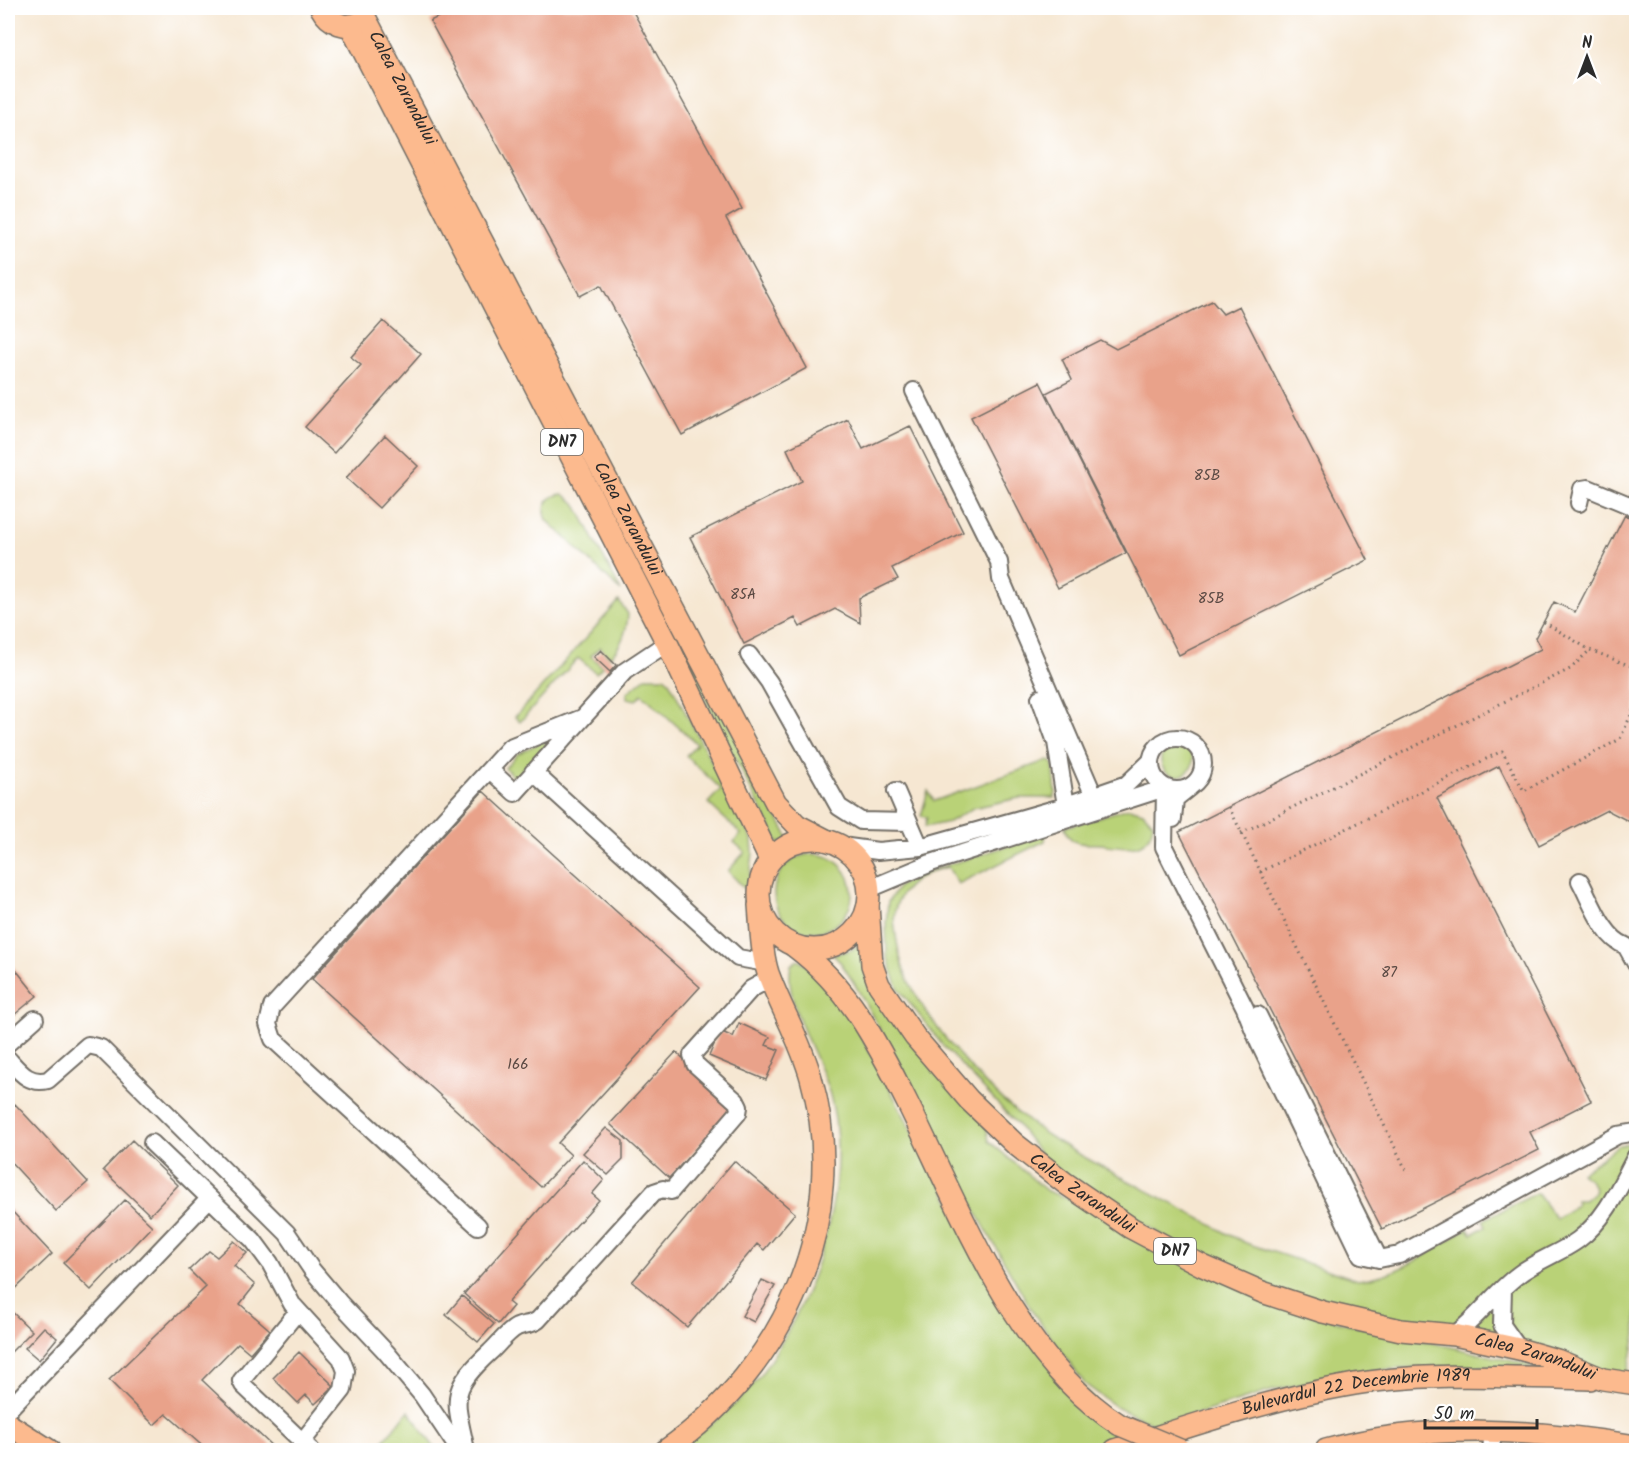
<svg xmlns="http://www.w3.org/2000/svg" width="1644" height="1458" viewBox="0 0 1644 1458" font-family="Kalam,sans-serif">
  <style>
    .green { fill: #b9d277; stroke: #727e51; stroke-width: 1.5 }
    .building { fill: #e9a28a }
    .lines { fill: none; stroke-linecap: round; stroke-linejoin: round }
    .minor-casing { stroke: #726d65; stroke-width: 20 }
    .major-casing { stroke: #726d65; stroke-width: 24 }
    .path { stroke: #726d65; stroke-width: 3; stroke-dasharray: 1.5 4.5; stroke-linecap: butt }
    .minor { stroke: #fff; stroke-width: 16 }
    .major { stroke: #fcba8e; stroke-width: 21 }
    .major-bridge-casing { stroke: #726d65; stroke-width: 24; stroke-linecap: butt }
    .major-bridge { stroke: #fcba8e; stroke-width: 21 }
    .labels { text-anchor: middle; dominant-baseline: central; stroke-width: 6; stroke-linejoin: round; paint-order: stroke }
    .number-label { font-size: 15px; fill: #5a4943 }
    .shield { fill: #fff; stroke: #6b6b6b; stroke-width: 1.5 }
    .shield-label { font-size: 16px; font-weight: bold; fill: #2b2b2b }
    .street-label { font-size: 18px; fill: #2b2b2b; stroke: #fff }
  </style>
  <rect width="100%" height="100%" fill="#fff"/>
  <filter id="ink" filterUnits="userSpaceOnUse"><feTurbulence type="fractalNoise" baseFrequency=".0167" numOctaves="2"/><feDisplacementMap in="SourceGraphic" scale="12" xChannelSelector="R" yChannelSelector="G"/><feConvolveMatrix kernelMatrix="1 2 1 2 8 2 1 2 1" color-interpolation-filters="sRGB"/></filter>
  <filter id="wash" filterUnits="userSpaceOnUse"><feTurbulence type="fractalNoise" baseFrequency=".008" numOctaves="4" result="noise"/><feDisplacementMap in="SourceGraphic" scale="24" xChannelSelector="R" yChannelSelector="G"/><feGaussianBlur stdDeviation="1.35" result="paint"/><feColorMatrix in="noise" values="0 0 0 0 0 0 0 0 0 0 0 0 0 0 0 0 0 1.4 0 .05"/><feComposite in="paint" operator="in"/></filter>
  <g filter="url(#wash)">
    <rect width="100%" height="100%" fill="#f6e7d2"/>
    <path class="green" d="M469 240 537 357 789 839 779 844Z
      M563 494 575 503 621 591 547 520C541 505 549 495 563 494Z
      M619 601 628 614C627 631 622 645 610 657L600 647 591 656 602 667 596 673 578 658 520 722 515 717Z
      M646 677H664L669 681 752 839 753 853 748 892 728 871 745 852 734 842 741 834 708 803 721 789 686 756 697 744 642 694 636 700 627 698V693Z
      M541 742H545L547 746 518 781 505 768 517 754Z
      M1161 760a16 16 0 1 1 32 0a16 16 0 1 1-32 0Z
      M1048 760 1053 763 1056 793 1054 798H1019L973 808 949 822 925 827 927 817 921 816 928 791 934 801Z
      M1129 808 1143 812 1153 823C1150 854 1123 847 1100 844 1093 843 1082 845 1076 842 1069 839 1067 834 1065 827Z
      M1046 834 1045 841 958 884 948 867C918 873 889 894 895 928 897 945 900 964 908 980 937 1039 1002 1108 1058 1142 1113 1175 1171 1201 1226 1233L1246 1243 1358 1280C1400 1276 1433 1250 1467 1228L1472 1234 1486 1226 1483 1220 1537 1193 1556 1219 1577 1204 1576 1200H1584L1593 1194 1595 1190 1590 1180 1581 1173 1619 1145 1636 1143V1335L1627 1377 1397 1328 1227 1274 1050 1167 1017 1124 944 1047 898 988 887 956 886 924 888 902 899 886 925 872Z
      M774 893a39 39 0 1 1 78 0a39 39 0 1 1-78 0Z
      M864 941 863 956 987 1129 989 1141 1047 1191 1077 1202 1336 1321 1543 1368 1468 1366 1375 1370 1274 1390 1203 1412 1152 1423 1118 1408 1085 1384 1034 1314 980 1219 922 1105 854 983 841 963 833 955 851 950Z
      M798 960 831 980 992 1279 1126 1438 1087 1450H675C702 1431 731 1412 752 1386 810 1313 855 1189 830 1095 819 1056 783 1004 791 965Z
      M409 1411 436 1450H375Z"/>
    <g id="blocks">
      <path class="building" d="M456 8H631L742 209 726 218 807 368 682 435 601 285 580 296 430 21Z
        M1212 301 1223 314 1239 306 1368 560 1179 655 1046 393 1072 380 1062 359 1100 340 1116 349Z
        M383 321 421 354 334 453 305 427 361 365 351 357Z
        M1040 382 1126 553 1058 588 971 417Z
        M848 419 863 449 910 426 963 532 892 568 898 579 859 598 860 623 835 609 800 627 795 618 744 644 690 537 802 481 787 449Z
        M385 435 418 466 379 508 346 478Z
        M1625 515 1636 520V825L1607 810 1539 845 1499 766 1437 798 1591 1101 1530 1132 1539 1150 1382 1229 1179 832 1541 649 1535 638 1554 602 1575 612Z
        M601 650 616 665 610 672 594 657Z
        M483 791 700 987 558 1143 571 1155 541 1187 312 979Z
        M8 960 37 996 8 1020Z
        M739 1023 770 1037 766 1045 779 1050 766 1080 709 1056 720 1031 733 1037Z
        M676 1052 735 1106 669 1178 610 1124Z
        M15 1104 88 1182 56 1211 8 1159V1111Z
        M606 1128 623 1141V1160L608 1175 583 1153Z
        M132 1140 178 1185 150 1215 103 1170Z
        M583 1160 604 1180 592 1194 599 1200 508 1302 513 1306 498 1324 464 1294Z
        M734 1161 795 1213 764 1250 757 1244 687 1327 632 1282Z
        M125 1200 152 1226 91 1290 63 1263Z
        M8 1207 52 1254 8 1296Z
        M234 1241 247 1253 234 1266 255 1285 240 1304 270 1330 250 1353 238 1343 202 1380 276 1450H207L166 1414 154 1425 109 1380 206 1287 189 1270 209 1251 217 1257Z
        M762 1280 775 1286 754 1322 742 1316Z
        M462 1296 494 1324 478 1342 446 1315Z
        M10 1310 32 1331 8 1355V1313Z
        M44 1327 57 1338 39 1360 25 1348Z
        M299 1352 334 1386 315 1404 306 1395 298 1403 273 1378Z"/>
    </g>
  </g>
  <g filter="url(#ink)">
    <use href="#blocks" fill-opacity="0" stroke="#726d65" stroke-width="1.5"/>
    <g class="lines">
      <defs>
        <path id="minor" d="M914 391 999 562 1001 579 1094 796
          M1579 503 1582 489 1588 488 1636 508
          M749 655 769 682 839 807 861 821 909 822
          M1040 698 1056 742 1066 806
          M1151 764a26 26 0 1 1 52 0a26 26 0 1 1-52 0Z
          M490 770 515 793 625 671 667 643
          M533 772 738 958 766 963
          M896 791 920 847
          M1173 819 1175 799 1190 787
          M841 846 878 851 920 847 1055 809 1127 784 1151 761
          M1580 881C1591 901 1603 938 1626 946L1636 964
          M869 889 931 863 1165 788 1164 847 1245 1008 1259 1043 1361 1255 1379 1259 1399 1255 1618 1135 1636 1132
          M1258 1015 1379 1259
          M8 1043 35 1019
          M8 1059C20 1072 29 1085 48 1080L88 1045 101 1048 287 1233 312 1270 339 1302 386 1352 422 1395 459 1450
          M152 1143 253 1240 270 1263 292 1304 341 1358 346 1371 343 1390 302 1442
          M478 1226 273 1039 268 1024 272 1007 510 747 582 718
          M1503 1288 1502 1325 1519 1349
          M298 1311 241 1381 243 1385 311 1450
          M1454 1335C1478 1318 1494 1293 1518 1275 1536 1261 1560 1253 1578 1240 1606 1219 1620 1186 1636 1156
          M8 1410 209 1199
          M466 1450C455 1398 448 1391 490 1352 498 1345 507 1332 517 1327 524 1324 531 1325 538 1320L654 1192 663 1189 671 1191 738 1113 739 1107 736 1101 695 1064 692 1055 751 989 771 978
          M1491 1450 1493 1430"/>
        <g id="major">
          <path d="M321 8C329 23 347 31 363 21"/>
          <path id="s1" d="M366 19 776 803 797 825 826 840"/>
          <path d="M350 25 667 643 770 860"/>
          <circle cx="814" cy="894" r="55"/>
          <path id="s2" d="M868 905 872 965 879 985 915 1037 969 1100 1015 1144 1065 1183 1131 1228 1203 1266 1262 1292 1323 1312 1401 1330 1454 1335 1519 1349 1557 1360 1603 1379 1636 1384"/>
          <path d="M794 946C848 986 877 1042 907 1102 960 1208 1017 1361 1120 1425"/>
          <path d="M8 1424 49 1450"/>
          <path d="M666 1450C784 1368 852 1220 811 1078 801 1041 781 1009 768 973 761 951 761 928 759 905"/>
          <path id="s3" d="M1115 1450C1191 1426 1266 1400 1344 1386 1424 1371 1509 1377 1590 1379"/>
          <path d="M1326 1450C1429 1422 1533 1429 1636 1446"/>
        </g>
      </defs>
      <use href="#minor" class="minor-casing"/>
      <use href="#major" class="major-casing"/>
      <path class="path" d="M1544 622 1590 650 1636 668
        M1229 807 1407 1172
        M1241 833 1570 669 1590 650
        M1260 872 1502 751 1524 791 1620 739 1636 704"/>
      <use href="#minor" class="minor"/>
      <use href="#major" class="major"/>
      <defs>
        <path id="major-bridge" d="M1120 1425 1180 1450"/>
      </defs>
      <use href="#major-bridge" class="major-bridge-casing"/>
      <use href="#major-bridge" class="major-bridge"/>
    </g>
  </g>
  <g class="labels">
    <g class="number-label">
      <text x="1207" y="476">85B</text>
      <text x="743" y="595">85A</text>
      <text x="1211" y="599">85B</text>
      <text x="1389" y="973">87</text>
      <text x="518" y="1065">166</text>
    </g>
    <g class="shield">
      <rect x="541" y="429" width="42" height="26" rx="4.5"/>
      <rect x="1154" y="1238" width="42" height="26" rx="4.5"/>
    </g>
    <g class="shield-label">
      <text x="562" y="442">DN7</text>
      <text x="1175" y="1251">DN7</text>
    </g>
    <g class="street-label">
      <text stroke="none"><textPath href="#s1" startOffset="78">Calea Zarandului</textPath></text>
      <text stroke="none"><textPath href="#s1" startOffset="564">Calea Zarandului</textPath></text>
      <text stroke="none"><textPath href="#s2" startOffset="375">Calea Zarandului</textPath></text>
      <text stroke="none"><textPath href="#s2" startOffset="862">Calea Zarandului</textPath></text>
      <text stroke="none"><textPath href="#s3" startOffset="249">Bulevardul 22 Decembrie 1989</textPath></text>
    </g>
  </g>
  <rect width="1644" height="1458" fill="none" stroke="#fff" stroke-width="30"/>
  <g transform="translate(1587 57)" stroke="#ffffff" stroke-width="4.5" paint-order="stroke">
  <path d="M0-4.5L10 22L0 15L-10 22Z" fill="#2b2b2b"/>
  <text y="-9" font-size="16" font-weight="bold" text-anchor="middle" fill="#2b2b2b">N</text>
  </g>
  <path d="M1425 1419v9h112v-9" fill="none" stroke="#2b2b2b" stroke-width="3"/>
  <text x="1434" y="1419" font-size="18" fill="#2b2b2b" stroke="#ffffff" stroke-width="4.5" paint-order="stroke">50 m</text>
</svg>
